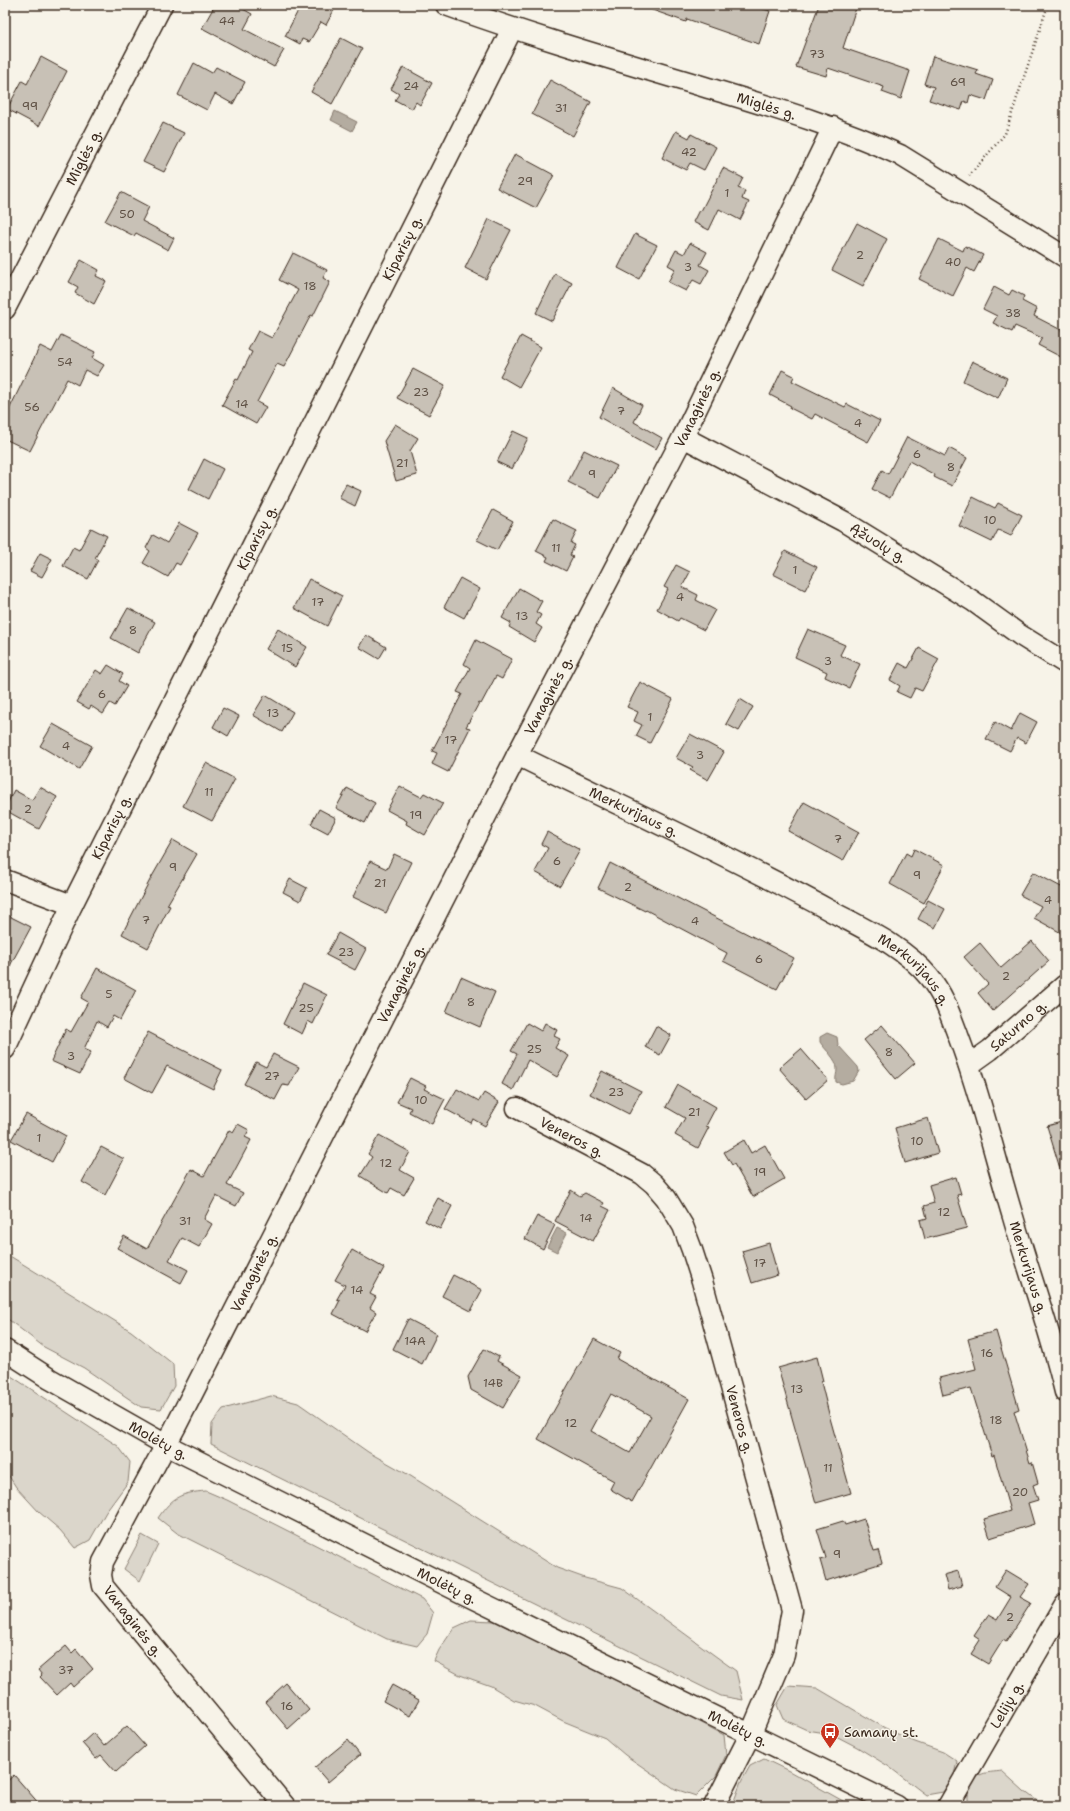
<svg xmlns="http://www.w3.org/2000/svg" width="1070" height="1811" viewBox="0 0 1070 1811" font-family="'Shantell Sans',sans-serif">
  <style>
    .green { fill: #dbd6cb; stroke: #8b8074 }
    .water { fill: #b4aca0; stroke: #84786c }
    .building { fill: #c8c1b6; stroke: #3b2a1e; fill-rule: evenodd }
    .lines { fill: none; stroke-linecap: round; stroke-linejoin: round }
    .minor-casing { stroke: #3b2a1e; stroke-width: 23 }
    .path { stroke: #3b2a1e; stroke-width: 2.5; stroke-dasharray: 1 3; stroke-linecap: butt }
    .minor { stroke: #f7f3e8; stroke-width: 20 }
    .labels { text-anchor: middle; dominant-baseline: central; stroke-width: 3; stroke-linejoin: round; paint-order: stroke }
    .number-label { font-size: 12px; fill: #5e5044 }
    .street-label { font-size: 14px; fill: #3b2a1e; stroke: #f7f3e8 }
    .poi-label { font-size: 14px; fill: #3b2a1e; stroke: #f7f3e8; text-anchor: start }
  </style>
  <rect width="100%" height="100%" fill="#f7f3e8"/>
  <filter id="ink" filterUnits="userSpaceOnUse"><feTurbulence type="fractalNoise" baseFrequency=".025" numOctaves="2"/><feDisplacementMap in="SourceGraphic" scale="8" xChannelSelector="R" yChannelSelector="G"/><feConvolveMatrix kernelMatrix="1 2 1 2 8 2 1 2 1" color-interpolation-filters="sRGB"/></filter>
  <g filter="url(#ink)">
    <path class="green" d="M5 1253 131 1331 173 1364 174 1386 161 1409 141 1407 84 1368 44 1347 5 1317Z
      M5 1372 118 1446 130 1462 128 1482 106 1512 90 1540 75 1548 60 1530 39 1512 16 1487 5 1470Z
      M271 1396 298 1403 368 1452 409 1475 557 1568 585 1578 622 1588 736 1671 743 1700 721 1696 211 1444 212 1424 223 1409Z
      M206 1491 227 1500 422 1599 433 1613 427 1634 417 1646 387 1639 177 1533 158 1518C173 1496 181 1493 206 1491Z
      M142 1535 158 1544 140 1581 124 1569Z
      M471 1620 494 1621 698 1721 724 1735 726 1755 716 1776 696 1796 675 1789 625 1755 605 1738 563 1721 535 1706 514 1700 491 1686 460 1675 434 1661 439 1650 454 1628Z
      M788 1686 817 1688 885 1728 915 1742 943 1752 957 1761 954 1775 943 1792 926 1795 888 1766 857 1747 832 1734 807 1730 783 1719 777 1705Z
      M764 1759 789 1771 852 1806H732L741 1782 750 1766Z
      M1002 1771 1024 1791 1044 1806H969C966 1795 969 1781 980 1775 985 1772 996 1772 1002 1771Z"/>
    <path class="water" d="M335 111 357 122 352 131 331 120Z
      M827 1033 837 1037 838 1045 858 1067 859 1071 853 1081 842 1084 836 1082C835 1077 837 1074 837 1069 837 1059 825 1050 820 1042V1037Z
      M557 1228 567 1233 557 1252 547 1247Z"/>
    <path class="building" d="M215 5H236L252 14 244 29 284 50 274 67 202 28Z
      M301 5H326L334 10 326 25 321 22 309 42 302 39 300 44 285 36Z
      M644 5H751L770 11 759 44 687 19 686 22 644 7Z
      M819 5H857L843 48 910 71 901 99 882 92 884 87 828 68 826 76 796 67Z
      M341 38 362 49 332 104 311 92Z
      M933 56 978 70 976 74 993 80 986 100 970 95 968 103 964 101 961 110 929 100 934 87 924 84Z
      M41 57 67 71 39 126 7 109 22 81 27 84Z
      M194 63 212 73 216 67 245 82 233 104 215 94 207 110 178 95Z
      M403 67 432 83 420 105 416 102 412 109 395 100 399 94 391 89Z
      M550 80 591 102 573 136 532 114Z
      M163 123 184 133 164 172 143 162Z
      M676 131 689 138 691 134 716 147 704 170 690 163 686 170 662 158Z
      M515 154 554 175 536 208 497 188Z
      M723 168 743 178 738 188 745 191 742 199 749 202 740 220 719 209 709 230 693 222 699 210 701 211Z
      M121 192 149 207 142 221 174 238 168 250 136 233 134 236 105 221Z
      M489 219 511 230 486 279 465 268Z
      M857 223 887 239 863 286 832 270Z
      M635 234 657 245 639 279 618 268Z
      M939 239 963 251 965 246 983 255 974 272 967 268 953 296 919 279Z
      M690 243 707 252 700 265 709 270 701 284 693 280 686 291 668 282 675 269 668 265 676 250 684 254Z
      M293 253 327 270 323 278 330 282 313 316 311 315 284 367 277 364 257 402 266 407 256 424 222 405 236 379 238 380 252 352 248 350 258 331 272 338 298 290 279 280Z
      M81 260 99 270 96 276 106 281 94 304 75 293 78 287 69 282Z
      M555 274 572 283 552 321 536 313Z
      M994 287 1009 295 1012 290 1024 296 1022 301 1037 309 1034 316 1065 332V348L1061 357 1038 345 1042 338 1015 326 1012 332 993 323 997 316 983 309Z
      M61 335 95 352 92 358 104 365 97 376 85 370 78 385 67 379 30 451 5 439V418L40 346 52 352Z
      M521 336 541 347 519 387 500 376Z
      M972 361 1007 378 998 398 963 381Z
      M413 369 445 386 429 415 397 398Z
      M782 370 794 376 792 381 845 407 847 404 880 421 868 442 815 414 812 419 790 408 791 406 770 395Z
      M613 388 642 405 634 422 662 438 656 449 599 417Z
      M395 424 418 438 410 451 417 475 396 481 384 441Z
      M513 431 528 438 512 469 497 462Z
      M907 437 945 456 949 448 967 458 952 486 934 477 935 475 909 461 890 498 872 489 882 470 888 474Z
      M584 450 617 466 600 498 568 482Z
      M204 459 223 469 208 499 189 489Z
      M346 484 361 491 355 506 339 498Z
      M973 497 995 508 998 503 1022 515 1011 536 998 530 992 542 959 526Z
      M493 510 513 521 497 550 477 540Z
      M553 519 577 531 571 543 575 545 570 555 573 557 566 571 546 561 548 557 536 551Z
      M179 523 198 533 180 565 176 563 168 577 143 563 150 551 146 548 153 535 167 543Z
      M91 528 107 536 95 558 98 560 88 579 63 566 73 547 79 550Z
      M785 551 817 567 805 590 773 574Z
      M40 553 52 559 42 577 30 571Z
      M676 565 690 572 682 587 698 595 696 600 715 610 704 630 680 618 678 621 657 609 668 589 664 587Z
      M460 578 480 589 464 618 444 607Z
      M309 579 342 596 327 626 294 608Z
      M519 588 542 601 536 612 541 615 536 624 542 628 534 642 509 627 511 623 502 618Z
      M128 608 155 622 138 653 111 638Z
      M278 629 307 647 295 667 266 649Z
      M808 629 845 645 840 655 860 664 849 688 825 677 827 672 795 657Z
      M366 635 386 647 379 659 359 647Z
      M476 640 512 659 502 679 496 676 481 704 479 703 466 727 470 728 448 772 432 764 437 753 432 751 462 694 457 692 470 668 464 664Z
      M919 648 939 659 922 691 915 688 910 698 897 692 900 686 890 680 899 663 908 668Z
      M108 665 123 674 119 681 127 686 115 706 110 703 103 714 91 706 89 709 77 702 96 670 102 674Z
      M640 682 673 699 650 743 636 736 642 725 634 721 638 712 627 707Z
      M265 695 293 712 282 732 253 715Z
      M740 699 753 707 739 731 726 724Z
      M223 708 239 716 228 736 213 727Z
      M1020 713 1037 722 1026 743 1017 738 1010 751 986 739 995 722 1011 731Z
      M53 724 92 746 79 769 40 746Z
      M690 734 724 752 708 780 690 770 693 767 676 758Z
      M206 763 235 779 212 821 183 806Z
      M400 786 421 797 424 793 443 803 425 835 406 824 407 821 387 810Z
      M40 787 57 797 39 829 5 810V808L14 790 32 800Z
      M347 788 375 803 365 823 336 808Z
      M804 802 859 832 843 861 788 831Z
      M319 809 336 818 328 833 311 824Z
      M547 832 580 850 560 886 535 872 548 848 541 844Z
      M173 840 197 854 167 905 170 906 148 948 122 934 150 880Z
      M914 849 944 865 924 903 890 884 906 853 911 856Z
      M394 854 411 862 386 913 353 897 370 861 387 869Z
      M610 863 794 958 777 989 723 961 727 953 646 910 645 911 598 888Z
      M1033 872 1065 889V935L1034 918 1041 906 1020 895Z
      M290 879 307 888 300 901 283 892Z
      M928 900 945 909 935 928 918 919Z
      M5 914 31 927 5 975Z
      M338 933 366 949 355 970 326 955Z
      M1032 941 1049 961 993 1011 978 993 988 984 964 957 980 943 1001 968Z
      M97 968 136 990 120 1020 113 1016 107 1027 97 1021 84 1049 91 1052 80 1074 51 1061 66 1029 71 1032 88 1002 81 998Z
      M461 977 495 992 480 1027 446 1012Z
      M303 983 327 995 313 1024 308 1021 302 1034 283 1024Z
      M527 1023 541 1031 545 1023 557 1030 554 1036 560 1039 555 1048 569 1056 557 1077 528 1060 513 1090 502 1084 517 1054 511 1051Z
      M882 1025 915 1063 896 1079 864 1040Z
      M656 1026 671 1035 660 1055 645 1047Z
      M148 1032 222 1070 213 1089 167 1066 152 1093 124 1078Z
      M801 1049 828 1080 806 1099 779 1068Z
      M273 1054 299 1067 289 1086 283 1085 275 1100 244 1084 256 1062 266 1067Z
      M602 1071 641 1091 629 1114 590 1094Z
      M410 1078 426 1086 424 1089 445 1099 432 1124 409 1112 411 1108 397 1102Z
      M678 1085 716 1107 706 1126 709 1127 698 1148 675 1135 685 1118 666 1107Z
      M457 1089 479 1101 484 1093 499 1102 485 1126 473 1119 471 1123 445 1109Z
      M26 1114 66 1136 52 1162 11 1140Z
      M928 1118 938 1153 905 1163 895 1128Z
      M1065 1121V1174L1062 1175 1047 1126Z
      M238 1124 249 1130 245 1137 251 1140 227 1185 243 1193 236 1206 216 1196 204 1219 212 1224 199 1247 182 1238 169 1260 188 1270 181 1283 117 1248 124 1236 147 1249 191 1169 204 1176 229 1130 233 1132Z
      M379 1135 410 1152 400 1170 414 1178 404 1195 391 1188 388 1193 360 1176 372 1157 368 1154Z
      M744 1140 751 1153 765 1145 784 1179 753 1197 734 1164 732 1165 724 1152Z
      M101 1147 124 1159 105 1195 82 1182Z
      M956 1177 961 1194 957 1195 967 1228 925 1239 920 1220 927 1218 924 1206 934 1203 929 1185Z
      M571 1190 580 1196 585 1193 604 1203 602 1206 610 1210 593 1241 555 1221Z
      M438 1198 452 1206 440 1229 425 1221Z
      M537 1216 555 1225 543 1249 525 1239Z
      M769 1243 778 1275 752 1283 742 1251Z
      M352 1250 384 1268 370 1294 376 1297 370 1308 376 1312 365 1331 333 1314 340 1300 337 1299 345 1285 335 1280Z
      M453 1275 482 1290 471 1311 442 1296Z
      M408 1319 437 1334 422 1364 393 1349Z
      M996 1331 1019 1409 1014 1411 1030 1463 1032 1462 1038 1483 1033 1485 1038 1500 1028 1503 1034 1524 990 1538 984 1519 1010 1511 994 1455 992 1456 971 1388 943 1395 939 1378 976 1369 968 1339Z
      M594 1339 620 1353 617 1359 689 1399 632 1502 610 1489 614 1481 538 1439ZM611 1394 651 1416 630 1453 591 1431Z
      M484 1349 499 1357 497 1361 522 1375 503 1408 471 1390 468 1377Z
      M817 1357 823 1381 821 1382 830 1418 851 1493 816 1503 778 1368Z
      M864 1519 874 1551 878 1550 882 1563 826 1581 820 1560 826 1558 817 1529 843 1521 845 1525Z
      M1006 1570 1029 1584 1020 1597 1031 1603 1006 1642 1003 1640 988 1664 971 1654 980 1640 974 1636 988 1615 997 1620 1011 1597 995 1587Z
      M958 1571 962 1586 948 1590 944 1575Z
      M66 1646 72 1653 76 1649 93 1669 73 1687 70 1683 57 1695 40 1677 42 1675 38 1670Z
      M286 1683 309 1710 288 1729 265 1702Z
      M392 1685 419 1700 410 1716 383 1701Z
      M127 1726 145 1746 116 1772 101 1755 96 1759 82 1743 93 1733 104 1746Z
      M348 1740 360 1755 328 1782 315 1767Z
      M14 1775 41 1806H5V1783Z"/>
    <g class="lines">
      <defs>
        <g id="minor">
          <path id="s1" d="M446 5C531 36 618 61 705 87 771 107 837 126 900 155L1065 257"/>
          <path id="s2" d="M5 309 162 5"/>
          <path id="s3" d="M683 437 843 521 973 601 1020 635 1065 663"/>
          <path id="s4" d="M517 755C620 806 726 854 827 909 862 928 904 946 929 977 944 995 951 1017 959 1038 981 1096 995 1158 1013 1217 1030 1276 1051 1333 1065 1392"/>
          <path d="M5 880 72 905"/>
          <path id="s5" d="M5 1049 72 905 512 29"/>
          <path id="s6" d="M969 1065 990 1050 1065 985"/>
          <path id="s7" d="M517 1108 642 1174 654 1184 666 1198 683 1226 692 1250 702 1281 792 1610 784 1655 751 1733 714 1806"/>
          <path id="s8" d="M5 1350 50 1379 166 1445 460 1592 897 1806"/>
          <path id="s9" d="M285 1806 103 1586 101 1575 103 1562 176 1426 517 755 683 437 833 127"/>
          <path id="s10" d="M948 1806 1065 1604"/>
        </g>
      </defs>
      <use href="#minor" class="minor-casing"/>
      <path class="path" d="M969 176 1005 134 1048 5"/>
      <use href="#minor" class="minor"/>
    </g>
  </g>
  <defs>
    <symbol id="bus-pin" viewBox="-11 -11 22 30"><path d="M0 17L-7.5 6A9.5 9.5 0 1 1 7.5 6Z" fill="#c8321e" stroke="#f7f3e8"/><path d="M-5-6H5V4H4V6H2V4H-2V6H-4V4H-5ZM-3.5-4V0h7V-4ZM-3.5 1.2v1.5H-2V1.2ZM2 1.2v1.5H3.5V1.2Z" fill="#fff"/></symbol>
  </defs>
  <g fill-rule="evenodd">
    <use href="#bus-pin" x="819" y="1721" width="22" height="30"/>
  </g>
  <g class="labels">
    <g class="number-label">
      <text x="227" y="21">44</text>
      <text x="817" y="54">73</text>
      <text x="958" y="82">69</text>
      <text x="411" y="86">24</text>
      <text x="30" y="106">99</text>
      <text x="561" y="108">31</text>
      <text x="689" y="152">42</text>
      <text x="525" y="181">29</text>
      <text x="727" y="193">1</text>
      <text x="127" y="214">50</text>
      <text x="860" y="255">2</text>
      <text x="953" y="262">40</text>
      <text x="688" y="267">3</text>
      <text x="310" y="286">18</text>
      <text x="1013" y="313">38</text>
      <text x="65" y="362">54</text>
      <text x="421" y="392">23</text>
      <text x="242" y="404">14</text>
      <text x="32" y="407">56</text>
      <text x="621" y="411">7</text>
      <text x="858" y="423">4</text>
      <text x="917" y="454">6</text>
      <text x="402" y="463">21</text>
      <text x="951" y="467">8</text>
      <text x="592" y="474">9</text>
      <text x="990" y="520">10</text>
      <text x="556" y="548">11</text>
      <text x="795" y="570">1</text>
      <text x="680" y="597">4</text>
      <text x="318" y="602">17</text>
      <text x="522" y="616">13</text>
      <text x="133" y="630">8</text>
      <text x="287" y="648">15</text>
      <text x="828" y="661">3</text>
      <text x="102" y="694">6</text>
      <text x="273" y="713">13</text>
      <text x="650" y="717">1</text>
      <text x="451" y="740">17</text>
      <text x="66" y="746">4</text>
      <text x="700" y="755">3</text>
      <text x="209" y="792">11</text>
      <text x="28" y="809">2</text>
      <text x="416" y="815">19</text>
      <text x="838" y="839">7</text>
      <text x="557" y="861">6</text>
      <text x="173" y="867">9</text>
      <text x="917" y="875">9</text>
      <text x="380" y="883">21</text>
      <text x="628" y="887">2</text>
      <text x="1048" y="900">4</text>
      <text x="146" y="920">7</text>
      <text x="695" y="921">4</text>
      <text x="346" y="952">23</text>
      <text x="759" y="959">6</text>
      <text x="1006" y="976">2</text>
      <text x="109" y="994">5</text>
      <text x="471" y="1002">8</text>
      <text x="306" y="1008">25</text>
      <text x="534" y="1049">25</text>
      <text x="889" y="1052">8</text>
      <text x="71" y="1056">3</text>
      <text x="272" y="1076">27</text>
      <text x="616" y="1092">23</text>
      <text x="421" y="1100">10</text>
      <text x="694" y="1112">21</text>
      <text x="39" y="1138">1</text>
      <text x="917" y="1141">10</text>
      <text x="386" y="1163">12</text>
      <text x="760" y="1172">19</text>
      <text x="944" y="1212">12</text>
      <text x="586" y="1218">14</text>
      <text x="185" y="1221">31</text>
      <text x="760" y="1263">17</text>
      <text x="357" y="1290">14</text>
      <text x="415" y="1341">14A</text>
      <text x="987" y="1353">16</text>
      <text x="493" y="1383">14B</text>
      <text x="797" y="1389">13</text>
      <text x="996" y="1420">18</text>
      <text x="571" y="1423">12</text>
      <text x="828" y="1468">11</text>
      <text x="1020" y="1492">20</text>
      <text x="837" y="1554">9</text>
      <text x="1010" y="1617">2</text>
      <text x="66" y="1670">37</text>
      <text x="287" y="1706">16</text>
    </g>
    <g class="street-label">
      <text stroke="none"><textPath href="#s1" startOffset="336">Miglės g.</textPath></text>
      <text stroke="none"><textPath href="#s2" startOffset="171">Miglės g.</textPath></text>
      <text stroke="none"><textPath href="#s5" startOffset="894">Kiparisų g.</textPath></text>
      <text stroke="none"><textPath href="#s9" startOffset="1608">Vanaginės g.</textPath></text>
      <text stroke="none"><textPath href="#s5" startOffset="570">Kiparisų g.</textPath></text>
      <text stroke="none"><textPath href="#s3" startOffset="222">Ąžuolų g.</textPath></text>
      <text stroke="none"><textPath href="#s9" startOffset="1284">Vanaginės g.</textPath></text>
      <text stroke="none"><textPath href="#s4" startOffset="130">Merkurijaus g.</textPath></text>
      <text stroke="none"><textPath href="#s5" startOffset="246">Kiparisų g.</textPath></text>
      <text stroke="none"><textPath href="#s4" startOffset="454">Merkurijaus g.</textPath></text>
      <text stroke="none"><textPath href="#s9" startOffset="960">Vanaginės g.</textPath></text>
      <text stroke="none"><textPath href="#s6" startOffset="63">Saturno g.</textPath></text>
      <text stroke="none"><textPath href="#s7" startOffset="62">Veneros g.</textPath></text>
      <text stroke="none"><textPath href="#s4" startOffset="778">Merkurijaus g.</textPath></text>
      <text stroke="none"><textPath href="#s9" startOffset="636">Vanaginės g.</textPath></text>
      <text stroke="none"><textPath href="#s7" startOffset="410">Veneros g.</textPath></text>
      <text stroke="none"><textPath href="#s8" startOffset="178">Molėtų g.</textPath></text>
      <text stroke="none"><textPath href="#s8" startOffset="501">Molėtų g.</textPath></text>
      <text transform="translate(133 1621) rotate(52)">Vanaginės g.</text>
      <text stroke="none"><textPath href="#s10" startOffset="117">Lelijų g.</textPath></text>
      <text stroke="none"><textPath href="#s8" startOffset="825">Molėtų g.</textPath></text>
    </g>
    <g class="poi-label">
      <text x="844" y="1732">Samanų st.</text>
    </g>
  </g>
  <rect width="1070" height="1811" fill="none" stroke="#f7f3e8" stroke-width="20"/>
  <rect x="10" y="10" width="1050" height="1791" fill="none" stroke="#3b2a1e" stroke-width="1.5" filter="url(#ink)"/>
</svg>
